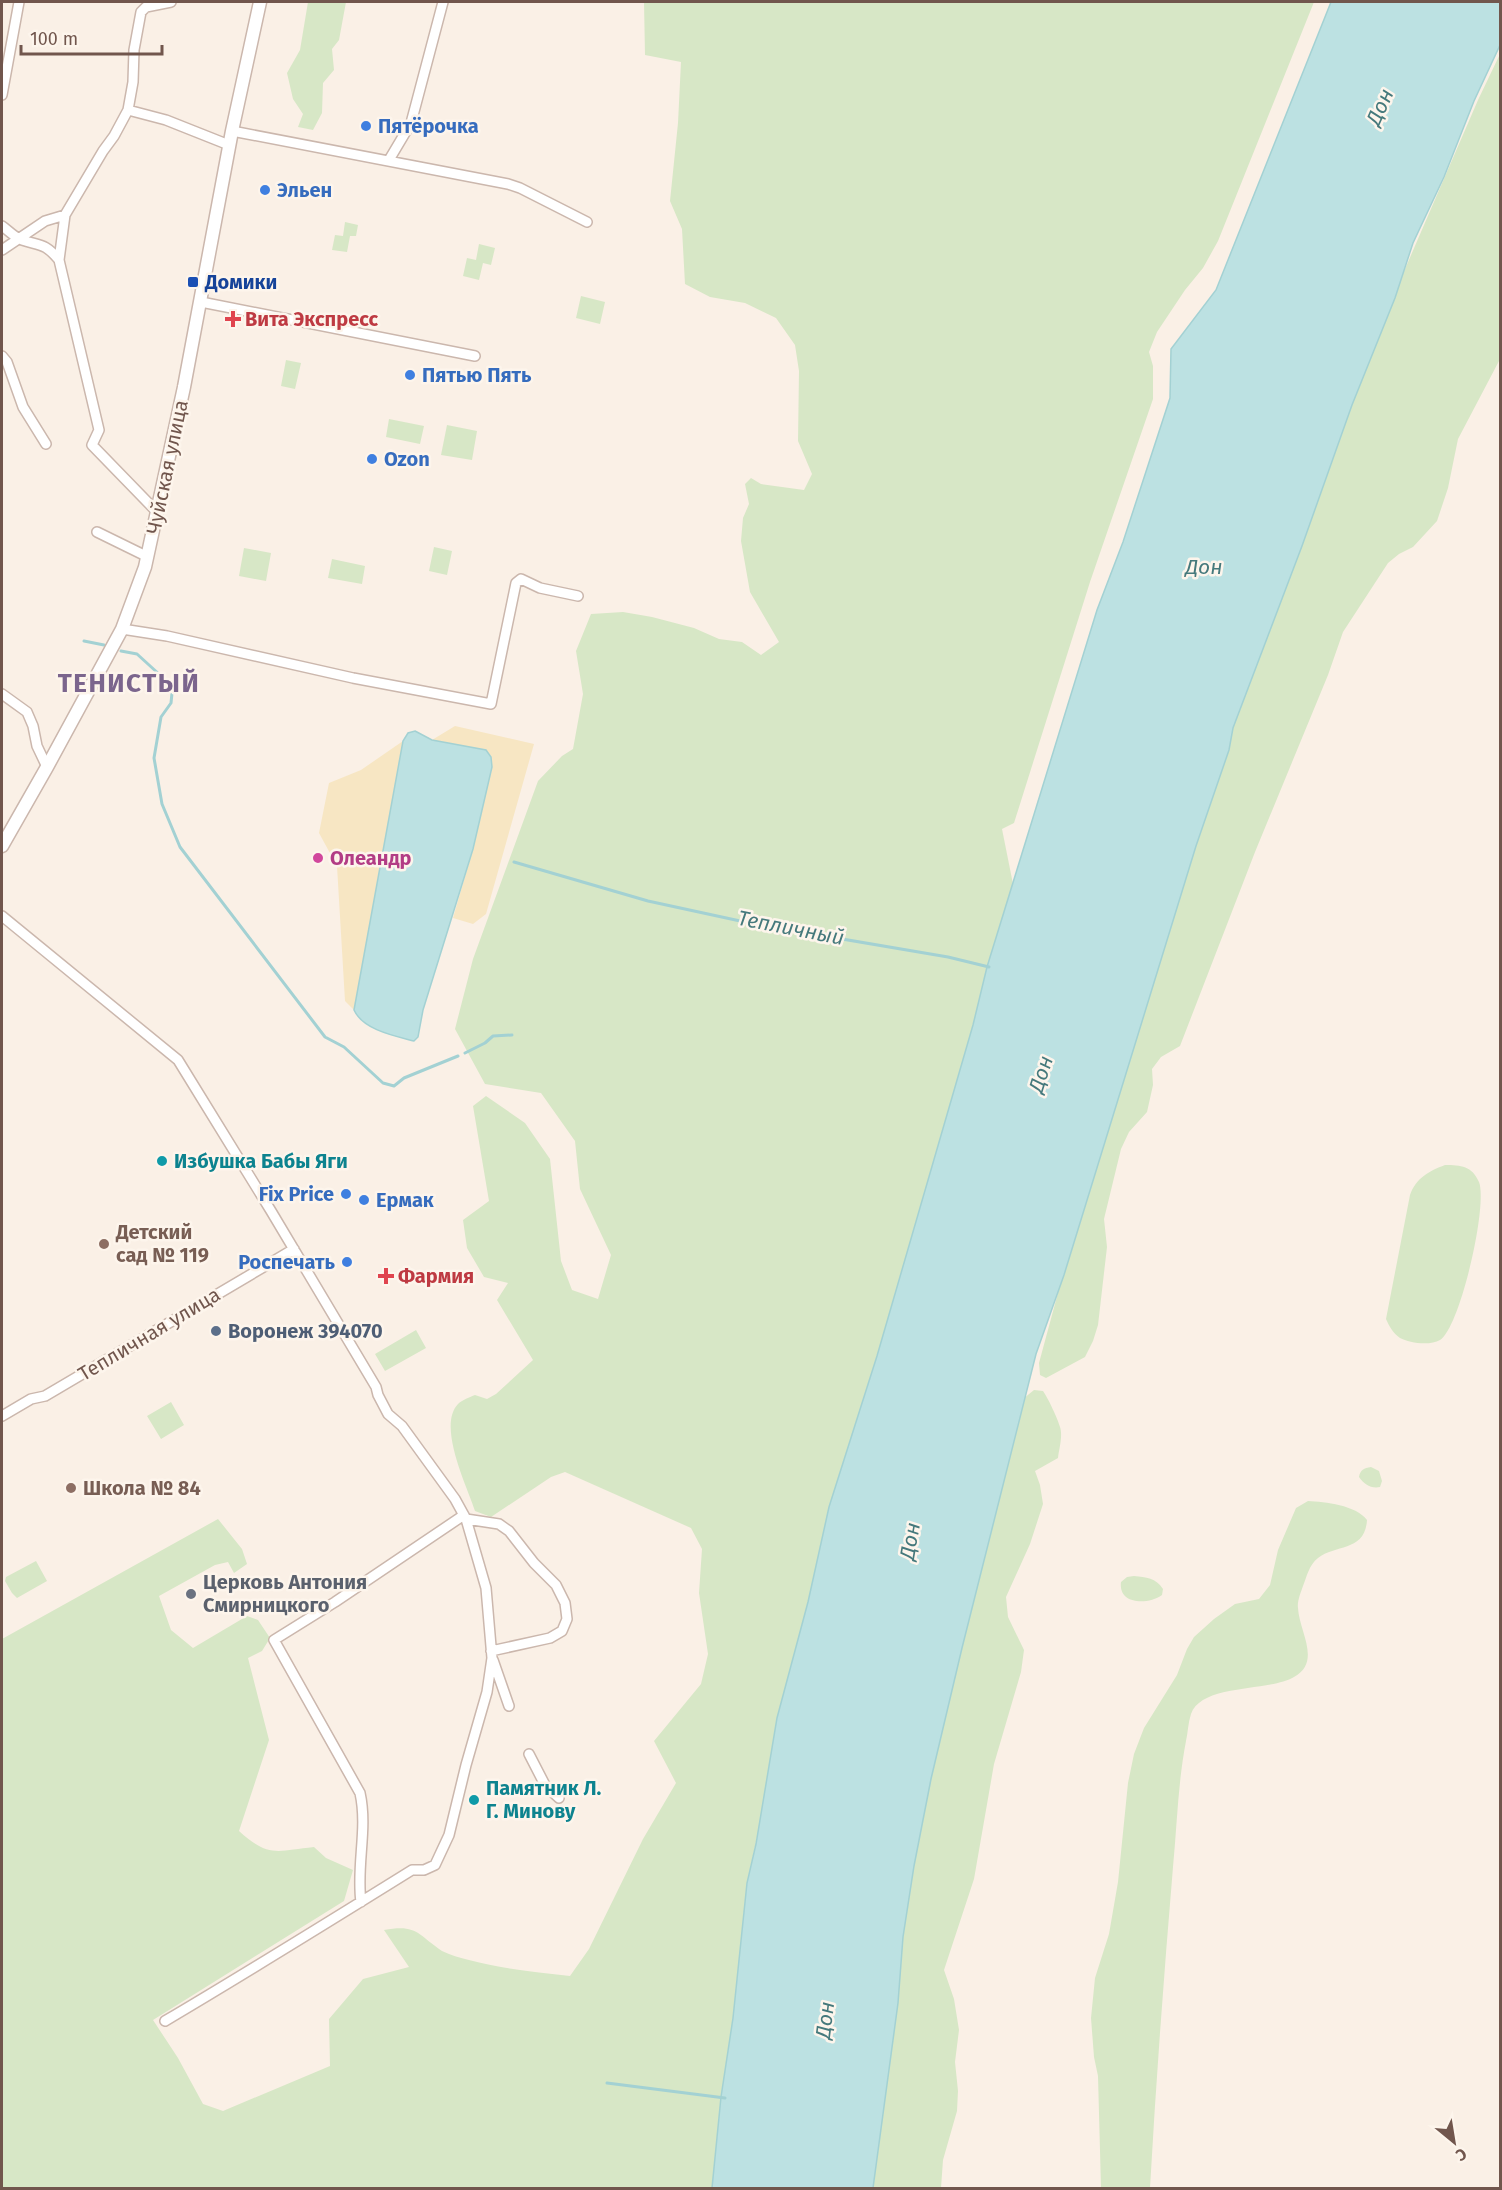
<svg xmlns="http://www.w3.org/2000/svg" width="1502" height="2190" viewBox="0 0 1502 2190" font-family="'Fira Sans',sans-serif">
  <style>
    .green { fill: #d7e7c6 }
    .sand { fill: #f7e6c3 }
    .water { fill: #bce1e2; stroke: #a3d1d3; stroke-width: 1.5 }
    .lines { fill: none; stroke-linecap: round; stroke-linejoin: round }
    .stream { stroke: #a3d1d3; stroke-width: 3 }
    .minor-casing { stroke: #cbb7ad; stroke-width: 12 }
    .tertiary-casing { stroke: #cbb7ad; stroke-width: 15 }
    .minor { stroke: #fff; stroke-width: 9 }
    .tertiary { stroke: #fff; stroke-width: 12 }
    .shop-dot { fill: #3f7fe0; stroke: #fdf5ec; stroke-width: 2 }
    .transit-dot { fill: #1a4fb4; stroke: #fdf5ec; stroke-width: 2 }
    .health-dot { fill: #e0444e; stroke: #fdf5ec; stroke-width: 2 }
    .hotel-dot { fill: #d1479c; stroke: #fdf5ec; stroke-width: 2 }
    .culture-dot { fill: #0f9aa8; stroke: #fdf5ec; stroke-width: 2 }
    .education-dot { fill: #8d6e63; stroke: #fdf5ec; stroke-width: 2 }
    .service-dot { fill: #5c6f8a; stroke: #fdf5ec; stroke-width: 2 }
    .worship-dot { fill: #6b7280; stroke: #fdf5ec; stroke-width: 2 }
    .labels { text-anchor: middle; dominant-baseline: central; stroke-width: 5; stroke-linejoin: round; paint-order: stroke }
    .shop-label { font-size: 20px; font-weight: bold; fill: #366cbe; stroke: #fdf5ec; text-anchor: start }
    .transit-label { font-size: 20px; font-weight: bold; fill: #164399; stroke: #fdf5ec; text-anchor: start }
    .health-label { font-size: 20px; font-weight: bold; fill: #be3a42; stroke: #fdf5ec; text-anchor: start }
    .street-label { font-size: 20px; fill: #71564d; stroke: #fdf5ec }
    .hotel-label { font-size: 20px; font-weight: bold; fill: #b23c85; stroke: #fdf5ec; text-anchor: start }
    .culture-label { font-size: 20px; font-weight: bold; fill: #0d838f; stroke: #fdf5ec; text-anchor: start }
    .education-label { font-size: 20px; font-weight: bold; fill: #785e54; stroke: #fdf5ec; text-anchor: start }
    .service-label { font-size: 20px; font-weight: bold; fill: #4e5e75; stroke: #fdf5ec; text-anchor: start }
    .worship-label { font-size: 20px; font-weight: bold; fill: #5b616d; stroke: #fdf5ec; text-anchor: start }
    .water-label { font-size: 21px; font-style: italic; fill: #45797c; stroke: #fdf5ec }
    .district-label { font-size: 26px; font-weight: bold; letter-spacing: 1.5px; fill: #7b658d; stroke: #fdf5ec }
  </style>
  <rect width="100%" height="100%" fill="#faf0e6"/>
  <path class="green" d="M308 2H346L339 40 332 49 334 70 323 83 322 113 313 130 298 127 303 114 293 99 287 73 300 50Z
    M644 2H1314L1218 241 1203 268 1185 290 1157 332 1149 352 1153 366V399L1090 582 1014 823 1002 829 1013 884 987 967 973 1025 877 1356 829 1507 747 1883 733 2018 721 2097 712 2188H2V1639L218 1519 242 1549 247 1564 234 1573 228 1562 215 1565 159 1596 171 1630 193 1648 247 1616 258 1620 270 1638 262 1651 248 1658 269 1740 239 1831C269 1858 276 1851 314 1847L326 1858 353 1870 344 1901 153 2020 178 2058 203 2104 223 2111 330 2066 329 2019 363 1979 409 1967 384 1930C417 1924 417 1934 442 1951 450 1955 460 1958 469 1960 502 1969 536 1972 570 1976L589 1949 643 1839 676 1783 654 1741 701 1684 708 1654 699 1593 702 1549 691 1528 565 1472 551 1477 491 1517 475 1511C467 1486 437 1426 458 1404 462 1400 470 1397 475 1395L487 1399 496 1394 533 1360 497 1300 508 1283 484 1277 467 1248 463 1220 489 1201 473 1106 486 1096 525 1123 550 1159 561 1261 572 1290 598 1299 611 1255 580 1189 575 1141 541 1093 485 1084 455 1029 473 959 538 781 562 756 573 749 583 694 576 651 591 614 623 612 652 617 694 628 719 639 742 642 761 655 779 642 750 592 741 541 743 518 749 504 745 484 751 478 761 484 804 490 812 474 798 441 799 371 795 345 776 318 745 303 710 297 685 284 682 229 670 201 678 123 681 62 645 55Z
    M1500 54V355L1499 361 1458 439 1448 488 1437 521 1413 547 1399 554 1388 563 1343 632 1328 675 1255 852 1180 1046 1161 1057 1152 1069 1153 1085 1147 1112 1129 1132 1121 1149 1104 1219 1107 1247 1098 1325 1093 1341 1085 1357 1046 1378 1040 1375 1039 1363 1095 1156 1237 707 1367 357 1478 100Z
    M345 222 358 225 356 236H350L347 252 332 250 335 235 343 236Z
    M479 244 495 248 491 265 483 263 479 280 463 276 467 258 476 260Z
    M581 296 605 302 600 324 576 318Z
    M286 360 301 363 295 389 281 386Z
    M389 419 424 426 420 444 386 437Z
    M447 425 477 431 472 460 441 455Z
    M434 547 452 551 447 575 429 571Z
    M244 548 271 553 266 581 239 576Z
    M332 559 365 566 362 584 328 578Z
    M1445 1165C1461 1165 1472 1166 1479 1182 1488 1205 1460 1328 1440 1340 1430 1346 1409 1343 1400 1338 1393 1333 1389 1326 1386 1319L1410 1195C1416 1178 1429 1171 1445 1165Z
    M416 1330 426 1348 385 1371 375 1354Z
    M1034 1390 1043 1391C1048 1398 1058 1419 1060 1427 1063 1436 1059 1449 1058 1458L1035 1471 1040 1485 1043 1504 1030 1544 1006 1597 1008 1617 1024 1650 1021 1672 994 1764 974 1879 944 1970 954 1999 959 2030 955 2062 958 2091 957 2111 943 2160 941 2188H870L892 1996 930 1759 1023 1399Z
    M171 1402 184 1425 161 1439 147 1416Z
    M1371 1467 1379 1471 1382 1481 1380 1487C1371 1489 1364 1484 1359 1477 1360 1470 1364 1468 1371 1467Z
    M1308 1501C1325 1502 1356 1505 1367 1520 1365 1552 1336 1544 1318 1558 1309 1565 1307 1576 1303 1586 1301 1592 1297 1601 1298 1608 1299 1631 1322 1662 1294 1677 1269 1692 1202 1683 1191 1714 1188 1723 1188 1732 1186 1741 1178 1782 1177 1825 1173 1867 1164 1974 1156 2081 1150 2188H1101L1098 2076 1094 2057 1091 2018 1095 1978 1109 1934 1118 1882 1128 1783 1134 1754 1144 1728 1177 1675 1187 1649 1194 1637 1214 1619 1235 1604 1259 1599 1270 1585 1278 1550 1296 1508Z
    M36 1561 47 1581 17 1598 12 1593 5 1581 6 1577Z
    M1134 1576C1146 1577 1156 1578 1163 1589L1162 1595C1148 1605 1118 1605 1121 1582L1127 1577Z"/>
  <path class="sand" d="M455 726 534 744 486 914 473 924 453 918 473 849 432 740Z
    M403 741 354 1010 345 1001 337 866 319 833 329 783 361 770Z"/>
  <path class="water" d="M1331 2H1500V45L1474 101 1444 177 1413 243 1395 298 1352 405 1302 546 1233 728 1229 750 1196 846 1064 1275 1036 1354 962 1648 931 1779 914 1866 903 1937 898 2003 873 2188H712L721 2097 733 2018 747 1883 756 1844 777 1718 808 1602 829 1507 877 1356 973 1025 987 967 1097 610 1123 542 1170 398 1171 349 1216 290Z
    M415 731 432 740 486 750 491 757 492 767 473 849 423 1010 418 1037 414 1041C395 1036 363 1030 354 1010L403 741 408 733Z"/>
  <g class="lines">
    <path class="stream" d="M84 641 104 645
      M121 651 137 654 160 675
      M166 684 172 693 171 703 161 717 154 758 162 804 180 847 325 1037 344 1047 383 1083 394 1086 404 1078 458 1056
      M514 862 648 901 754 924 948 957 989 967
      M465 1053 485 1043 493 1036 512 1035
      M607 2083 725 2098"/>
    <defs>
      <path id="minor" d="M171 2 146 7 141 12 134 50 133 82 128 110 166 120 229 145
        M2 95 19 2
        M232 131 508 184 520 188 587 222
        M389 160 411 123 443 2
        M2 226C8 230 15 238 22 240 41 246 45 243 59 260L99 430 92 445 158 513
        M2 250 45 221 65 215
        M59 260 65 215 103 151 114 136 128 110
        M201 302 475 356
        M2 356 7 362 23 407 46 444
        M97 532 148 557
        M122 629 167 636 353 678 491 704 516 583 521 579 540 588 578 596
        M2 694 27 712 33 726 37 746 47 767
        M2 916 178 1060 271 1211 376 1387 378 1395 388 1414 402 1426 455 1499 466 1519 486 1588 492 1658 487 1692 466 1765 449 1835 435 1865 424 1870H412C330 1921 248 1972 165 2021
        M2 1416 31 1399 45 1396 294 1249
        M466 1519 499 1524 509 1531 534 1563 556 1585 565 1603 567 1619 562 1631 550 1638 491 1651
        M493 1660 509 1706
        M529 1754 545 1785 559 1798
        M361 1902C356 1866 368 1829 360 1793L274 1640 335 1602 464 1515"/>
      <path id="tertiary" d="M2 846 47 767 122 629 145 567 184 387 232 131 260 2"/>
    </defs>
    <use href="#minor" class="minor-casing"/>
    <use href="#tertiary" class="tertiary-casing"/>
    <use href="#minor" class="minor"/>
    <use href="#tertiary" class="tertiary"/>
  </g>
  <g class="shop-dot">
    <circle cx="366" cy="126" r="6"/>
    <circle cx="265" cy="190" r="6"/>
    <circle cx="410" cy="375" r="6"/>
    <circle cx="372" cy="459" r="6"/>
    <circle cx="346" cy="1194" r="6"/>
    <circle cx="364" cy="1200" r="6"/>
    <circle cx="347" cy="1262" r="6"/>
  </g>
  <rect class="transit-dot" x="187" y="276" width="12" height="12" rx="3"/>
  <g class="health-dot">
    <path d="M230 310h6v6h6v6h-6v6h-6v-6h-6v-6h6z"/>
    <path d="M383 1267h6v6h6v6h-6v6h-6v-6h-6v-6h6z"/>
  </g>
  <circle class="hotel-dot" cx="318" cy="858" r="6"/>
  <g class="culture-dot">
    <circle cx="162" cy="1161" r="6"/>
    <circle cx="474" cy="1800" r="6"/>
  </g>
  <g class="education-dot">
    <circle cx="104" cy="1244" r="6"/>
    <circle cx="71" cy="1488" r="6"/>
  </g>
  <circle class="service-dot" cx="216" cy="1331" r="6"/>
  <circle class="worship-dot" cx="191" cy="1594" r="6"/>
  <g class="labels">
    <g class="shop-label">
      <text x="378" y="126">Пятёрочка</text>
      <text x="277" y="190">Эльен</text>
      <text x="422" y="375">Пятью Пять</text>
      <text x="384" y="459">Ozon</text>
      <text x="334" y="1194" text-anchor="end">Fix Price</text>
      <text x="376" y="1200">Ермак</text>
      <text x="335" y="1262" text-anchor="end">Роспечать</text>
    </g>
    <g class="transit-label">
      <text x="205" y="282">Домики</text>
    </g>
    <g class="health-label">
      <text x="245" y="319">Вита Экспресс</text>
      <text x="398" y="1276">Фармия</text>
    </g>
    <g class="street-label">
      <text transform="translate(167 467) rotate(-78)">Чуйская улица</text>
      <text transform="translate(149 1334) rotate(-31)">Тепличная улица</text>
    </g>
    <g class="hotel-label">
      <text x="330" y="858">Олеандр</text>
    </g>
    <g class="culture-label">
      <text x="174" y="1161">Избушка Бабы Яги</text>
      <text x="486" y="1788">Памятник Л.<tspan x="486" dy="23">Г. Минову</tspan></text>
    </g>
    <g class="education-label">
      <text x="116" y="1232">Детский<tspan x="116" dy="23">сад № 119</tspan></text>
      <text x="83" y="1488">Школа № 84</text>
    </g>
    <g class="service-label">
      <text x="228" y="1331">Воронеж 394070</text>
    </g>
    <g class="worship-label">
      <text x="203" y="1582">Церковь Антония<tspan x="203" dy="23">Смирницкого</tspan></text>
    </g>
    <g class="water-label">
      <text transform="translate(1380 107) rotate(-66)">Дон</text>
      <text x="1204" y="567">Дон</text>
      <text transform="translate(791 928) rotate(11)">Тепличный</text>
      <text transform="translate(1041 1074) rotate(-72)">Дон</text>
      <text transform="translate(910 1541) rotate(-80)">Дон</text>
      <text transform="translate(825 2020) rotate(-83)">Дон</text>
    </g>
    <g class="district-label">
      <text x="129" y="683">ТЕНИСТЫЙ</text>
    </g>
  </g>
  <rect width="1502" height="2190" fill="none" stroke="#71564d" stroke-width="6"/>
  <g transform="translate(1454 2142) rotate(150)" stroke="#fdf5ec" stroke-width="4.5" paint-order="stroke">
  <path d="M0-4.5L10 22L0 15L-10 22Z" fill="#71564d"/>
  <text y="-9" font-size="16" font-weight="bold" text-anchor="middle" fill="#71564d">С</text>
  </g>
  <path d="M21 45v9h141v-9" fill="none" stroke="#71564d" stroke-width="3"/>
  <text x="30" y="45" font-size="18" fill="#71564d" stroke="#fdf5ec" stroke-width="4.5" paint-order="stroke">100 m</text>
</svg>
